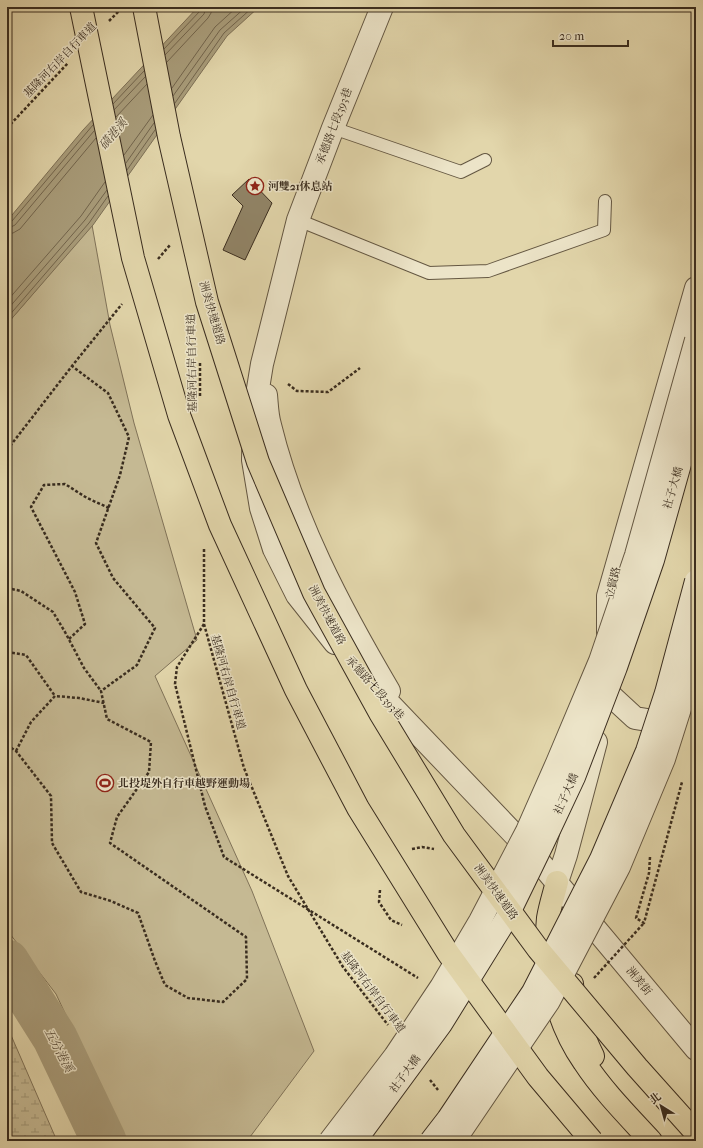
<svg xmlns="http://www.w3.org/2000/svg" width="703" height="1148" viewBox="0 0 703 1148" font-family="'IM FELL French Canon','Noto Serif TC',serif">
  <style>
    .wetland { fill: url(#wetland-marsh); stroke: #807359 }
    .pitch { fill: #c5b993; stroke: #807359 }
    .water { fill: #a99d7b; stroke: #7d7056 }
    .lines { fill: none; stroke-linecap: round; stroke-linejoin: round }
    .shore { stroke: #72654d; stroke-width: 1 }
    .river { stroke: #a99d7b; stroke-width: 45 }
    .building { fill: #918568; stroke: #3a2d1f }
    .lane-casing { stroke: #645742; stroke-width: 14 }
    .street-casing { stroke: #645742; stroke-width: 24 }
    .highway-casing { stroke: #3a2d1f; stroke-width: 24 }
    .path { stroke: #3a2d1f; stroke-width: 2.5; stroke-dasharray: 3 2; stroke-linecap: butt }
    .lane { stroke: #ece4c8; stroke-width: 12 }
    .street { stroke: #ece4c8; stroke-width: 22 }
    .highway { stroke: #e2d6ab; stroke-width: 22 }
    .street-bridge-casing { stroke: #645742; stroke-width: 24; stroke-linecap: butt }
    .secondary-bridge-casing { stroke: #3a2d1f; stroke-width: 24; stroke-linecap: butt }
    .highway-bridge-casing { stroke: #3a2d1f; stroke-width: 24; stroke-linecap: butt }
    .path-bridge { stroke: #3a2d1f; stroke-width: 2.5; stroke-dasharray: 3 2; stroke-linecap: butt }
    .street-bridge { stroke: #ece4c8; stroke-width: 22 }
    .secondary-bridge { stroke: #ece4c8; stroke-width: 22 }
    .highway-bridge { stroke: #e2d6ab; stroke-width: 22 }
    .labels { text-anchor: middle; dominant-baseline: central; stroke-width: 3; stroke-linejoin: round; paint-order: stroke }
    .street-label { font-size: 11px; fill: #3a2d1f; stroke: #ece4c8 }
    .poi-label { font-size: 11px; font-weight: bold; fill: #3a2d1f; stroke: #ece4c8; text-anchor: start }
    .water-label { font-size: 12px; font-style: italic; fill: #564936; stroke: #ece4c8 }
  </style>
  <defs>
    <pattern id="wetland-marsh" width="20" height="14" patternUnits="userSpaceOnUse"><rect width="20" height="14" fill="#c5b993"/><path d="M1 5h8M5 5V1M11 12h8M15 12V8" fill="none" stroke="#a19777"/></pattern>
  </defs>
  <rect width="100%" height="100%" fill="#e2d6ab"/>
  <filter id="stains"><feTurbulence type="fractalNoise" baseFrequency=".005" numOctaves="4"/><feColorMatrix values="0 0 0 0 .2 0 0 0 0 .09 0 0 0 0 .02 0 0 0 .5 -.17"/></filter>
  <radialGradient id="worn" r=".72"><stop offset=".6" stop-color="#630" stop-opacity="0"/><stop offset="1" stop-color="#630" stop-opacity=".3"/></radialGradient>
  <path class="wetland" d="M7 1025V1026L57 1141H7Z"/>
  <path class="pitch" d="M92 225 110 325 134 423 197 640 155 676 252 891 314 1051 247 1141H125L56 994 7 930V324Z"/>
  <path class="water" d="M198 7H259L227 36 93 225 7 324V221L83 130Z"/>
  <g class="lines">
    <path class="shore" d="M164 49 200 11 201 7
      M165 55 204 14 206 7
      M167 62 208 18 211 13 212 7
      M172 88 215 27 237 7
      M173 96 220 30 246 7
      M175 103 224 33 253 7
      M113 104 144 71
      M114 110 145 77
      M116 117 147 84
      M124 155 153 115
      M126 163 154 123
      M127 170 155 130
      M7 223 12 221 93 125
      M7 228 11 227 15 225 94 131
      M7 234 13 233 20 229 96 138
      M7 301 81 216 105 182
      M7 310 85 220 107 190
      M7 318 89 223 108 196"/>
    <path class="river" d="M7 962 55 1038 104 1141"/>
  </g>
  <path class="building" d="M249 179 272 203 245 260 223 250 243 206 232 195Z"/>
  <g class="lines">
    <defs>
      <path id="lane" d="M333 128 461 172 485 160
        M298 220 429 273 488 271 604 230 605 201"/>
      <path id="street" d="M266 395C267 405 267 415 270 425 293 519 340 608 389 691
        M608 633V596L696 288
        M335 643 297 595 274 549 261 508 253 460 254 413 262 364 298 220 333 128 382 7
        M364 677 532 853 696 1049
        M609 694 635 718 672 724
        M557 882 566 855 596 742"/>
      <path id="highway" d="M557 882C554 894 550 906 548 918 543 966 556 1022 584 1062 603 1091 628 1116 651 1141
        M572 984C574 1007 582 1035 593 1056"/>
    </defs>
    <use href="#lane" class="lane-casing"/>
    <use href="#street" class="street-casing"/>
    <use href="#highway" class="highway-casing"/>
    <path class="path" d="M111 7 120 10
      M109 21 121 9
      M7 128 68 63
      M158 259 170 245
      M692 265 696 252
      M200 363V398
      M288 384 297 391 328 392 360 368
      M7 450 72 366 122 304
      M204 549V624L244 768 288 876 343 967 388 1025
      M7 588 21 591 53 612 65 632 84 668 101 691
      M69 639 85 624 75 592 31 507 44 485 65 484 87 498 109 508
      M7 652 26 655 55 696
      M7 745 16 751 51 796 52 843 81 892 111 901 138 913 155 961 165 985 188 998 223 1002 247 979 246 937 110 843 117 817 149 772 151 742 107 719 101 691 137 665 155 628 113 578 96 543 120 475 129 437 108 393 72 366
      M16 751 31 722 55 696 79 698 104 703
      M412 849 422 847 434 849
      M650 857 649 873 636 918 644 923 682 782
      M380 890 379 902 391 920 402 925
      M430 1080 438 1090"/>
    <use href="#lane" class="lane"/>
    <use href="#street" class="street"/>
    <use href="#highway" class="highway"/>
    <defs>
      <path id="street-bridge" d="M330 1141 395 1056 441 987 480 921 527 831 557 763 600 661 636 555 696 340
        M454 1141 549 1001 619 867 664 759 683 699 696 651"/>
      <path id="secondary-bridge" d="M355 1141 441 1024 506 919 543 843 574 777 616 667 653 560 696 407
        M431 1141 448 1119 533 992 601 859 647 751 666 693 696 581"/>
      <path id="highway-bridge" d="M81 7 133 258 179 415 220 525 296 690 358 808 448 953 538 1077 592 1141
        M144 7 169 137 207 302 258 462 314 593 380 713 454 835 538 949 637 1067 696 1133"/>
    </defs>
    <use href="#street-bridge" class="street-bridge-casing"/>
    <use href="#secondary-bridge" class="secondary-bridge-casing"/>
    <use href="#highway-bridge" class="highway-bridge-casing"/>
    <path class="path-bridge" d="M204 624 177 667 175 684 205 806 224 857 418 978
      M594 978 644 923"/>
    <use href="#street-bridge" class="street-bridge"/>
    <use href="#secondary-bridge" class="secondary-bridge"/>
    <use href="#highway-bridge" class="highway-bridge"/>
  </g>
  <defs>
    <symbol id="sight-ring" viewBox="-11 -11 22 22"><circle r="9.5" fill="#ece4c8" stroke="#8f2418" stroke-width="1.5"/><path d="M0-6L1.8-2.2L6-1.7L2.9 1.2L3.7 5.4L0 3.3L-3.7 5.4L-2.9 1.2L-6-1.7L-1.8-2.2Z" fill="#8f2418"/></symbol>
    <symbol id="stadium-ring" viewBox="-11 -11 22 22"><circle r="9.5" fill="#ece4c8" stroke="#8f2418" stroke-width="1.5"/><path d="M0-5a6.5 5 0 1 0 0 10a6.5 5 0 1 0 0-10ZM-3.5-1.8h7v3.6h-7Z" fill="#8f2418"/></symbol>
  </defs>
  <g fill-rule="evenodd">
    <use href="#sight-ring" x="245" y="176" width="20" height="20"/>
    <use href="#stadium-ring" x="95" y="773" width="20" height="20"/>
  </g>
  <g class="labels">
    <g class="street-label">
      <text transform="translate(60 60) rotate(-46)">基隆河右岸自行車道</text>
      <text transform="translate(334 126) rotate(-69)">承德路七段393巷</text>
      <text transform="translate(212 313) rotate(74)">洲美快速道路</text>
      <text transform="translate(192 363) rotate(-91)">基隆河右岸自行車道</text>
      <text transform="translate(673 488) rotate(-74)">社子大橋</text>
      <text transform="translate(613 583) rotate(-77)">立賢路</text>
      <text transform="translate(327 615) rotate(62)">洲美快速道路</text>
      <text transform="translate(228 682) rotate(74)">基隆河右岸自行車道</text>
      <text transform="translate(375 688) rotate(48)">承德路七段393巷</text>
      <text transform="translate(566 794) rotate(-66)">社子大橋</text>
      <text transform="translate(496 892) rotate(54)">洲美快速道路</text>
      <text transform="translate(639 981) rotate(50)">洲美街</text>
      <text transform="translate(373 992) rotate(53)">基隆河右岸自行車道</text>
      <text transform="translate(405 1074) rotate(-54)">社子大橋</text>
    </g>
    <g class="poi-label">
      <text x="268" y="186">河雙21休息站</text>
      <text x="118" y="783">北投堤外自行車越野運動場</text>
    </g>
    <g class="water-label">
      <text transform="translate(113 134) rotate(-50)">磺港溪</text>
      <text transform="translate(59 1050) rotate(62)">五分港溪</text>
    </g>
  </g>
  <rect width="703" height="1148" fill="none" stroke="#e2d6ab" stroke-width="24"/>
  <rect x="8" y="8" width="687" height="1132" fill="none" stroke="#3a2d1f" stroke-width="2"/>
  <rect x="12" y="12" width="679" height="1124" fill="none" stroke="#3a2d1f"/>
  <g transform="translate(661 1106) rotate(323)" stroke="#ece4c8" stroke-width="3" paint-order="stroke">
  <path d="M0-3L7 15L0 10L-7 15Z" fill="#3a2d1f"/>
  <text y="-6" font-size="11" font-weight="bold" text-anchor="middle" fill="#3a2d1f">北</text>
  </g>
  <path d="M553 40v6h75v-6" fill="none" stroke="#3a2d1f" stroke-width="2"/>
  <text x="559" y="40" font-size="12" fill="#3a2d1f" stroke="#ece4c8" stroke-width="3" paint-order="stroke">20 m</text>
  <rect width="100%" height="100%" filter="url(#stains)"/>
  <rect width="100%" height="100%" fill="url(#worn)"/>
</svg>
